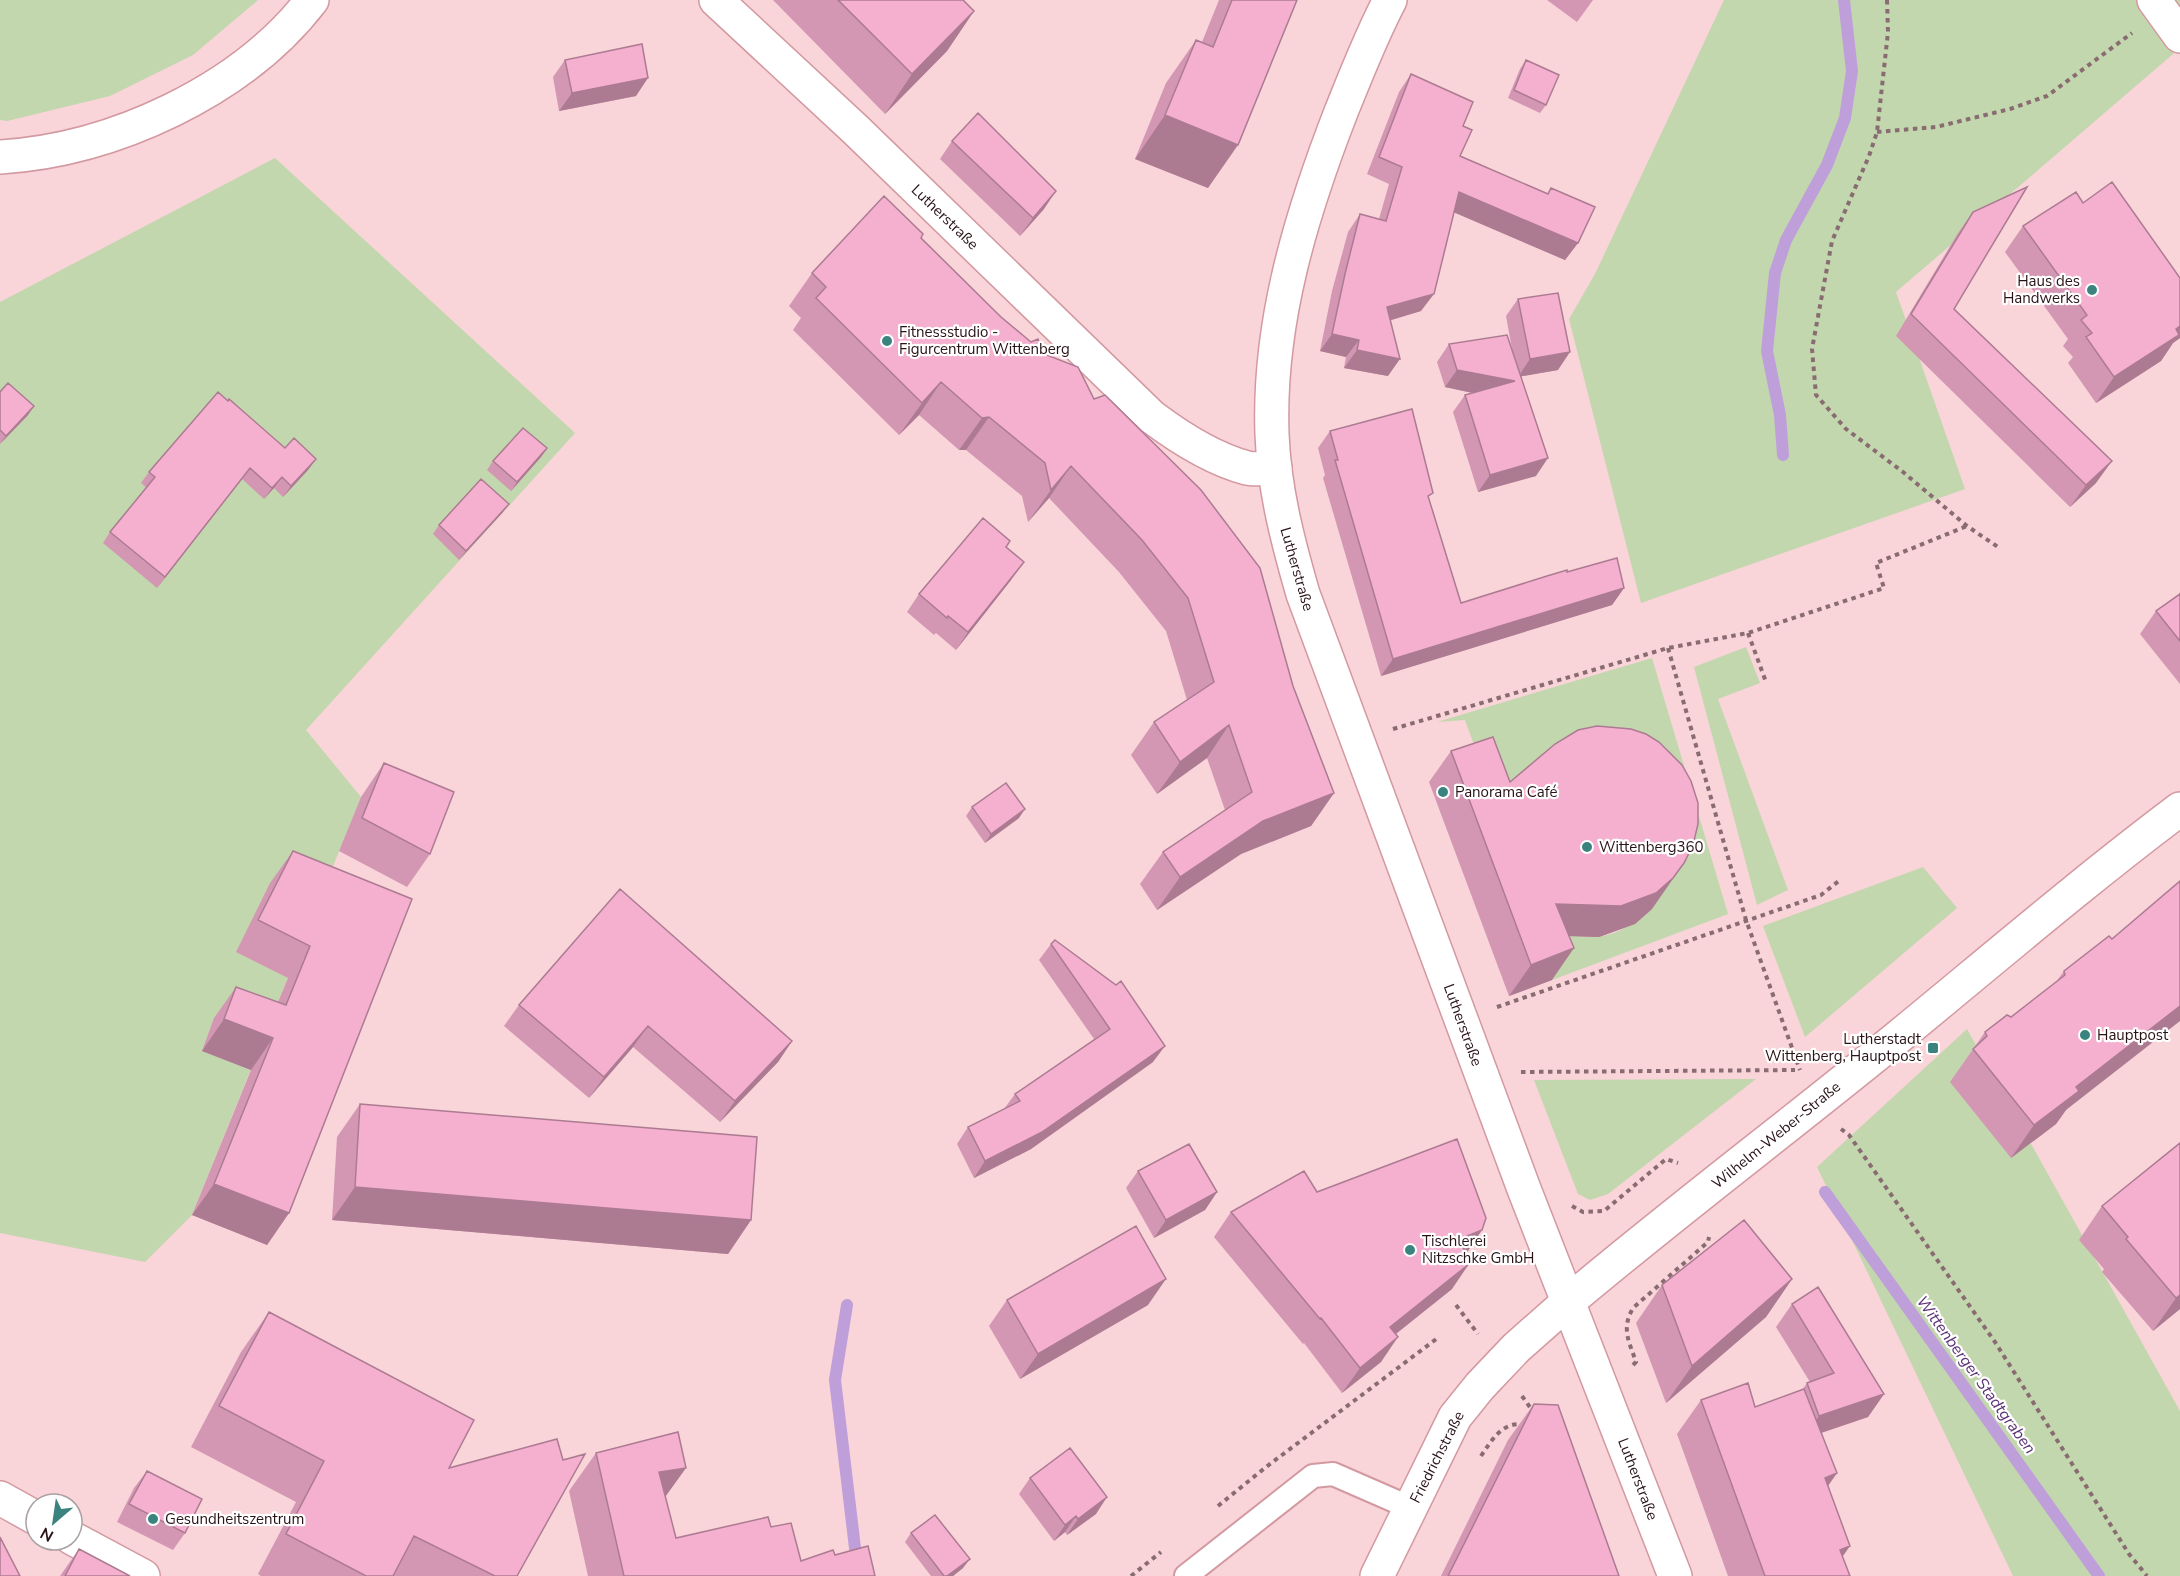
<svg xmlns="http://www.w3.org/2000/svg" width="2180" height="1576" viewBox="0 0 2180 1576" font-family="'Nunito Sans',sans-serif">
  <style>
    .green { fill: #c2d7ad }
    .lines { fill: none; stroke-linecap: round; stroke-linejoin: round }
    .stream { stroke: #bf9fda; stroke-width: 12 }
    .service-casing { stroke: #d399a1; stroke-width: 26 }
    .minor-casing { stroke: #d399a1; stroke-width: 36 }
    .tertiary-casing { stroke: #d399a1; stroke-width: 36 }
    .path { stroke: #896c71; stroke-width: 4; stroke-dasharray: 4.5 4.5; stroke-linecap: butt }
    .service { stroke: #fff; stroke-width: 22 }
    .minor { stroke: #fff; stroke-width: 33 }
    .tertiary { stroke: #fff; stroke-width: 33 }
    .wall { fill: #d397b3 }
    .shaded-wall { fill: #ac7b92 }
    .building { fill: #f5b0d0; stroke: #ac7b92; stroke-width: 1.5 }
    .poi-dot { fill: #3b837e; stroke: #fff; stroke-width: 2 }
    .labels { text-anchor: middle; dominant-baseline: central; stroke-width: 4.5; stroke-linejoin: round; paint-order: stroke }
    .street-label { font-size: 15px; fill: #281317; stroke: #fff }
    .poi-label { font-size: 15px; fill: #281317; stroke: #fff; text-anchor: start }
    .water-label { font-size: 16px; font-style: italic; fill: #5b3177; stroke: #fff }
  </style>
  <rect width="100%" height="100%" fill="#f9d4d9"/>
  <path class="green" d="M0 0H258L193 55 110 96 7 121 0 120Z
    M1724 0H2180V48L1896 292 1965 489 1641 603 1569 319 1595 274Z
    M275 158 575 433 306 730 361 797 192 1215 145 1262 0 1233V302Z
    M1746 647 1760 683 1718 699 1788 890 1757 905 1694 667Z
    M1652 658 1728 914 1552 980 1526 915C1581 937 1601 952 1652 909L1512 796 1481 764 1465 720 1437 722Z
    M1923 867 1957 908 1805 1037 1763 926Z
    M1967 1029 2180 1411V1576H2013L1817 1167Z
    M1756 1079 1608 1194 1590 1200 1578 1194 1534 1080Z"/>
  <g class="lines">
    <path class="stream" d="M1783 455 1780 415 1767 351 1775 273 1786 240 1827 165 1845 118 1852 71 1844 0
      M1825 1192 2099 1576
      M847 1305 835 1380 855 1548 868 1576"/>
    <defs>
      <path id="service" d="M1186 1576 1313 1476 1333 1474 1411 1508"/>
      <path id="minor" d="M716 0 856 130 1152 417C1180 438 1213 459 1247 468 1255 470 1266 468 1275 468
        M2154 0 2180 36
        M1568 1302C1676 1211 1788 1127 1897 1038 1991 961 2083 882 2180 809
        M0 1498 36 1518
        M72 1538 143 1576"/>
      <path id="tertiary" d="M1390 0C1371 36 1356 75 1341 112 1301 215 1268 323 1272 434 1274 489 1288 542 1303 594L1524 1189 1675 1576
        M0 157C113 150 242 91 312 0
        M1377 1576 1455 1417 1480 1386 1516 1348 1568 1302"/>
    </defs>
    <use href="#service" class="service-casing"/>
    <use href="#minor" class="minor-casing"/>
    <use href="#tertiary" class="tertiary-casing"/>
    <path class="path" d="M1887 0 1888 32 1877 132 1869 156 1832 241 1812 349 1816 395 1846 429 1903 472 1967 526 1998 547
      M1877 132 1936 127 2010 109 2047 96 2132 33
      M1748 633 1766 682
      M1668 648 1746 920 1800 1070
      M1393 729 1668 648 1748 633 1884 588 1876 563 1967 526
      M1497 1007 1821 895 1840 880
      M1521 1072 1795 1070
      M1841 1129 1849 1135 1995 1342 2129 1554 2147 1576
      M1572 1206 1583 1212 1604 1211 1666 1159 1678 1163
      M1456 1305 1478 1334
      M1633 1365 1636 1362C1629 1341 1621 1329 1633 1308L1708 1242 1709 1237
      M1522 1396 1532 1410
      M1481 1456C1492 1440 1501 1423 1522 1424
      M1218 1506 1266 1467 1439 1337
      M1131 1576 1161 1552"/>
    <use href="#service" class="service"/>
    <use href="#minor" class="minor"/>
    <use href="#tertiary" class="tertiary"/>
  </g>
  <path class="wall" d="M773 0H963L974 11 947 51 885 114Z
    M1219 0H1297L1208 188 1135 159 1166 83 1196 40 1202 42Z
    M1547 0H1593L1577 22Z
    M565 60 636 96 559 111 553 77Z
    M1526 60 1546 105 1540 113 1508 98 1520 69Z
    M1411 74 1463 126 1460 156 1547 194 1551 188 1578 243 1565 260 1454 212 1421 311 1390 320 1388 376 1344 368 1346 357 1320 351 1332 291 1348 232 1360 214 1379 219 1389 184 1367 174 1399 92Z
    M952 141 1044 209 1020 236 940 159Z
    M2083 203 2180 278V338L2173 343 2161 361 2096 403 2068 363 2073 357 2063 346 2068 339 2005 252 2023 226Z
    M1973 212 1954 309 2096 483 2070 507 1896 336 1958 233Z
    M921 238 1001 317 1094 399 1293 686 1334 793 1311 826 1241 854 1157 910 1140 884 1163 852 1225 810 1207 758 1157 794 1131 755 1154 722 1187 700 1166 631 1119 572 1049 498 1028 522 1022 496 966 450H959L919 415 899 435 793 330 801 318 789 306 812 273Z
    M1518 299 1558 370 1521 376 1536 476 1478 492 1453 412 1465 395 1472 393 1445 387 1437 362 1449 344 1512 349 1506 316Z
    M0 392 28 415 0 444Z
    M228 401 285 448 316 459 308 470 283 497 274 488 264 499 242 479 157 588 103 543 110 532 147 488 141 483 149 472Z
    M1330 431 1429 499 1461 603 1567 572 1624 588 1612 605 1381 676 1323 478 1325 475 1318 448Z
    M547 449 541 457 511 491 487 470 493 461Z
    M503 512 459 560 433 534 439 525Z
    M1006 547 1011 580 956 650 936 633 934 635 907 612 919 594Z
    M2180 592V684L2140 634 2156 611 2178 595Z
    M1451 751 1510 782 1652 909 1635 924 1599 937 1569 936 1552 980 1509 996 1429 782Z
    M384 763 430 854 407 887 339 851 361 797Z
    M972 807 1019 818 985 843 966 816Z
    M293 851 412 899 289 1213 267 1245 192 1215 251 1070 202 1051 214 1018 236 987 278 1002 288 978 236 952 270 883Z
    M2112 939 2066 1110 2056 1124 2011 1158 1950 1082 1985 1032 2011 1017 2056 982 2064 971Z
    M1051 944 1153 1062 1031 1149 974 1178 957 1144 968 1127 1004 1109 1015 1094 1094 1039 1039 960Z
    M519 1005 792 1041 778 1062 720 1122 633 1047 589 1098 504 1026Z
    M360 1104 751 1220 728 1254 332 1220 337 1137Z
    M2180 1143V1309L2153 1331 2102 1272 2104 1269 2079 1240 2102 1206Z
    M1138 1171 1217 1192 1205 1210 1154 1238 1126 1188Z
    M1317 1192 1482 1230 1466 1254 1452 1289 1396 1334 1381 1362 1342 1393 1304 1343 1303 1344 1214 1237 1231 1212Z
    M1792 1279 1766 1317 1666 1403 1636 1323 1662 1285Z
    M1007 1300 1148 1305 1020 1379 989 1326Z
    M1792 1304 1884 1394 1868 1417 1821 1433 1837 1473 1828 1486 1842 1556 1850 1576H1728L1677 1434 1701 1400 1755 1407 1802 1390 1807 1383 1810 1382 1776 1327Z
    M269 1312 449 1468 517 1576H261L258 1574 296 1502 191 1447 241 1352Z
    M1534 1404 1619 1576H1441L1508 1440Z
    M596 1453 665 1497 676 1538 771 1527 801 1561 835 1555 875 1576H588L569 1491Z
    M147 1471 185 1533 173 1550 117 1522 134 1488Z
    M1030 1478 1096 1514 1067 1535 1065 1532 1054 1541 1019 1494Z
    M911 1533 963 1568 953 1576H931L905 1542Z
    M79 1549 130 1576H60Z"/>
  <path class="shaded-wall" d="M974 11 947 51 885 114 912 74Z
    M648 78 636 96 559 111 572 93Z
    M1165 115 1238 145 1208 188 1135 159Z
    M1056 191 1044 209 1020 236 1033 218Z
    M1459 192 1578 243 1565 260 1446 209Z
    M1434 294 1421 311 1375 325 1387 307Z
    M2180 326V338L2173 343 2161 361 2096 403 2114 377Z
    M1332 334 1359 340 1346 357 1320 351Z
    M1357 350 1400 359 1388 376 1344 368Z
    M1570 352 1558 370 1518 377 1530 359Z
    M1457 370 1515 381 1502 399 1445 387Z
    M941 382 919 415 899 435 922 403Z
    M34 406 28 415 0 444 6 436Z
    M989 417 966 450H959L982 418Z
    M547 448 541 457 511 491 517 482Z
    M1548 458 1536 476 1478 492 1490 475Z
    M316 459 308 470 283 497 291 486Z
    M2112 461 2096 483 2070 507 2086 485Z
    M1071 466 1049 498 1028 522 1051 490Z
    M250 468 242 479 157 588 165 577Z
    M282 477 274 488 264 499 272 488Z
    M509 504 503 512 459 560 466 551Z
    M1024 562 1011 580 956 650 968 632Z
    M1624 588 1612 605 1381 676 1393 659Z
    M1229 725 1207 758 1157 794 1180 762Z
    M1334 793 1311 826 1241 854 1157 910 1180 877 1263 821Z
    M1025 809 1019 818 985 843 991 834Z
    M1684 863 1652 909 1635 924 1599 937 1534 935 1556 904Z
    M1574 948 1552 980 1509 996 1531 965Z
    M2180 1006V1021L2066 1110 2056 1124 2011 1158 2034 1125 2076 1087Z
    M224 1019 273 1038 251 1070 202 1051Z
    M648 1026 633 1047 589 1098 604 1077Z
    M792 1041 778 1062 720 1122 735 1101Z
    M1165 1046 1153 1062 1031 1149 974 1178 985 1161Z
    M214 1184 289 1213 267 1245 192 1215Z
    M355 1187 751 1220 728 1254 332 1220Z
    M1217 1192 1205 1210 1154 1238 1166 1220Z
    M1482 1230 1465 1255 1460 1239Z
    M1469 1264 1452 1289 1373 1352 1390 1327Z
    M1166 1279 1148 1305 1020 1379 1038 1354Z
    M1792 1279 1766 1317 1666 1403 1692 1366Z
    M2180 1295V1309L2153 1331 2176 1298Z
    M1398 1337 1381 1362 1342 1393 1360 1368Z
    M1884 1394 1868 1417 1803 1439 1819 1416Z
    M686 1468 658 1507 659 1472Z
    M1837 1473 1812 1508 1825 1478Z
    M1107 1497 1096 1514 1067 1535 1078 1519Z
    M1076 1516 1065 1532 1054 1541 1065 1525Z
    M1850 1546 1829 1576 1840 1550Z
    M970 1559 963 1568 953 1576H947Z"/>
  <path class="building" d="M838 0H963L974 11 912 74Z
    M1232 0H1297L1238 145 1165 115 1196 40 1213 47Z
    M642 44 648 78 572 93 565 60Z
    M1526 60 1559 75 1546 105 1514 90Z
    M1411 74 1473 102 1463 126 1472 130 1460 156 1548 194 1551 188 1595 207 1578 243 1459 192 1434 294 1387 307 1400 359 1357 350 1359 340 1332 334 1345 274 1360 214 1386 221 1402 167 1379 157Z
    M978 113 1056 191 1033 218 952 141Z
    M2112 182 2180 278V326L2176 329 2179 335 2114 377 2086 337 2092 333 2081 320 2087 315 2023 226 2076 192 2083 203Z
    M2027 187 1954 309 2112 461 2086 485 1911 314 1973 212Z
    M884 196 923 234 921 238 1001 317 1031 342 1038 339 1044 354 1078 367 1094 399 1105 395 1201 490 1260 568 1293 686 1334 793 1263 821 1180 877 1163 852 1252 792 1229 725 1180 762 1154 722 1214 682 1188 598 1142 540 1071 466 1051 490 1045 463 989 417 982 418 941 382 922 403 816 298 826 287 812 273Z
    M1558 293 1570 352 1530 359 1518 299Z
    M1507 335 1548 458 1490 475 1465 395 1515 381 1457 370 1449 344Z
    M8 383 34 406 6 436 0 430V392Z
    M218 392 228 401 229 399 285 448 294 438 316 459 291 486 282 477 272 488 250 468 165 577 110 532 155 477 149 472Z
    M1412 409 1433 493 1428 496 1461 603 1547 576 1567 570V572L1617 558 1624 588 1393 659 1335 460H1338L1330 431Z
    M523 428 547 448 517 482 493 461Z
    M481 479 509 504 466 551 439 525Z
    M983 518 1010 541 1006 547 1024 562 968 632 948 616 947 618 919 594Z
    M2180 594V641L2156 611Z
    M1597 726 1631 729 1646 734 1659 742 1682 765 1691 781 1698 803V824L1693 845 1684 863 1673 878 1656 893 1621 906 1556 904 1574 948 1531 965 1451 751 1493 737 1510 782 1555 744 1578 730Z
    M384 763 454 792 430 854 362 818Z
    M1006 783 1025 809 991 834 972 807Z
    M293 851 412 899 289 1213 214 1184 273 1038 224 1019 236 987 286 1005 310 946 258 920Z
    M2180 881V1006L2076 1087 2079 1091 2034 1125 1973 1049 1987 1036 1985 1032 2007 1015 2011 1017 2065 975 2064 971 2109 936 2112 939Z
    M620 889 792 1041 735 1101 648 1026 604 1077 519 1005Z
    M1055 940 1116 985 1121 981 1165 1046 1042 1132 985 1161 968 1127 1020 1101 1015 1094 1110 1029 1051 944Z
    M360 1104 757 1137 751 1220 355 1187Z
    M1457 1139 1486 1218 1482 1230 1460 1239 1469 1264 1390 1327 1398 1337 1360 1368 1321 1318 1320 1319 1231 1212 1304 1171 1317 1192Z
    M2180 1143V1295L2176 1298 2126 1239 2128 1237 2102 1206Z
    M1189 1144 1217 1192 1166 1220 1138 1171Z
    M1744 1220 1792 1279 1692 1366 1662 1285Z
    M1136 1226 1166 1279 1038 1354 1007 1300Z
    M1818 1287 1884 1394 1819 1416 1807 1383 1834 1373 1792 1304Z
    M269 1312 474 1420 449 1468 557 1439 563 1460 585 1454 517 1576H495L414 1536 393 1576H366L286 1534 324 1461 219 1406Z
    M1748 1383 1755 1407 1804 1389 1837 1473 1825 1478 1850 1546 1840 1550 1850 1576H1765L1701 1400Z
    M1534 1404 1558 1405 1619 1576H1448Z
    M678 1432 686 1468 659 1472 676 1538 768 1517 771 1527 791 1523 801 1561 833 1550 835 1555 868 1546 875 1576H624L596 1453Z
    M1070 1448 1107 1497 1078 1519 1076 1516 1065 1525 1030 1478Z
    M147 1471 202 1499 185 1533 129 1504Z
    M935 1515 970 1559 947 1576H944L911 1533Z
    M0 1537 20 1576H0Z
    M79 1549 130 1576H65Z"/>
  <g class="poi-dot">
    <circle cx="2092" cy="290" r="6"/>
    <circle cx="887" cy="341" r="6"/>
    <circle cx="1443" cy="792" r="6"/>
    <circle cx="1587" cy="847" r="6"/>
    <circle cx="2085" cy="1035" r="6"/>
    <rect x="1927" y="1042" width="12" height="12" rx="3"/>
    <circle cx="1410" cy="1250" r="6"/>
    <circle cx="153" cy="1519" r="6"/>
  </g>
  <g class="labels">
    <g class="street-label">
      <text transform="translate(945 217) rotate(44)">Lutherstraße</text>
      <text transform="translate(1297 569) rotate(74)">Lutherstraße</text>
      <text transform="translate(1463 1025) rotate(70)">Lutherstraße</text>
      <text transform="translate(1776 1135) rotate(-39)">Wilhelm-Weber-Straße</text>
      <text transform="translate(1437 1457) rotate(-63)">Friedrichstraße</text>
      <text transform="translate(1638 1479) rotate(69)">Lutherstraße</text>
    </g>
    <g class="poi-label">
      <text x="2080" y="281" text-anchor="end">Haus des<tspan x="2080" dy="17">Handwerks</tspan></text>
      <text x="899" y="332">Fitnessstudio -<tspan x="899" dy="17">Figurcentrum Wittenberg</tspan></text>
      <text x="1455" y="792">Panorama Café</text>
      <text x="1599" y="847">Wittenberg360</text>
      <text x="2097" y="1035">Hauptpost</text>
      <text x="1921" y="1039" text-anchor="end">Lutherstadt<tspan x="1921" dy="17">Wittenberg, Hauptpost</tspan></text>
      <text x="1422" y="1241">Tischlerei<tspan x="1422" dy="17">Nitzschke GmbH</tspan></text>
      <text x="165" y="1519">Gesundheitszentrum</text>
    </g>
    <g class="water-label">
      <text transform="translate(1976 1375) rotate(54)">Wittenberger Stadtgraben</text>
    </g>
  </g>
  <g transform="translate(54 1522) rotate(209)"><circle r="28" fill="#ffffff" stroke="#a9a1a2" stroke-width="1.5"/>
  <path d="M0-4.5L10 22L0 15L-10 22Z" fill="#3b837e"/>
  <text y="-9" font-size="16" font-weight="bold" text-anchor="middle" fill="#281317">N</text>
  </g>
</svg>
